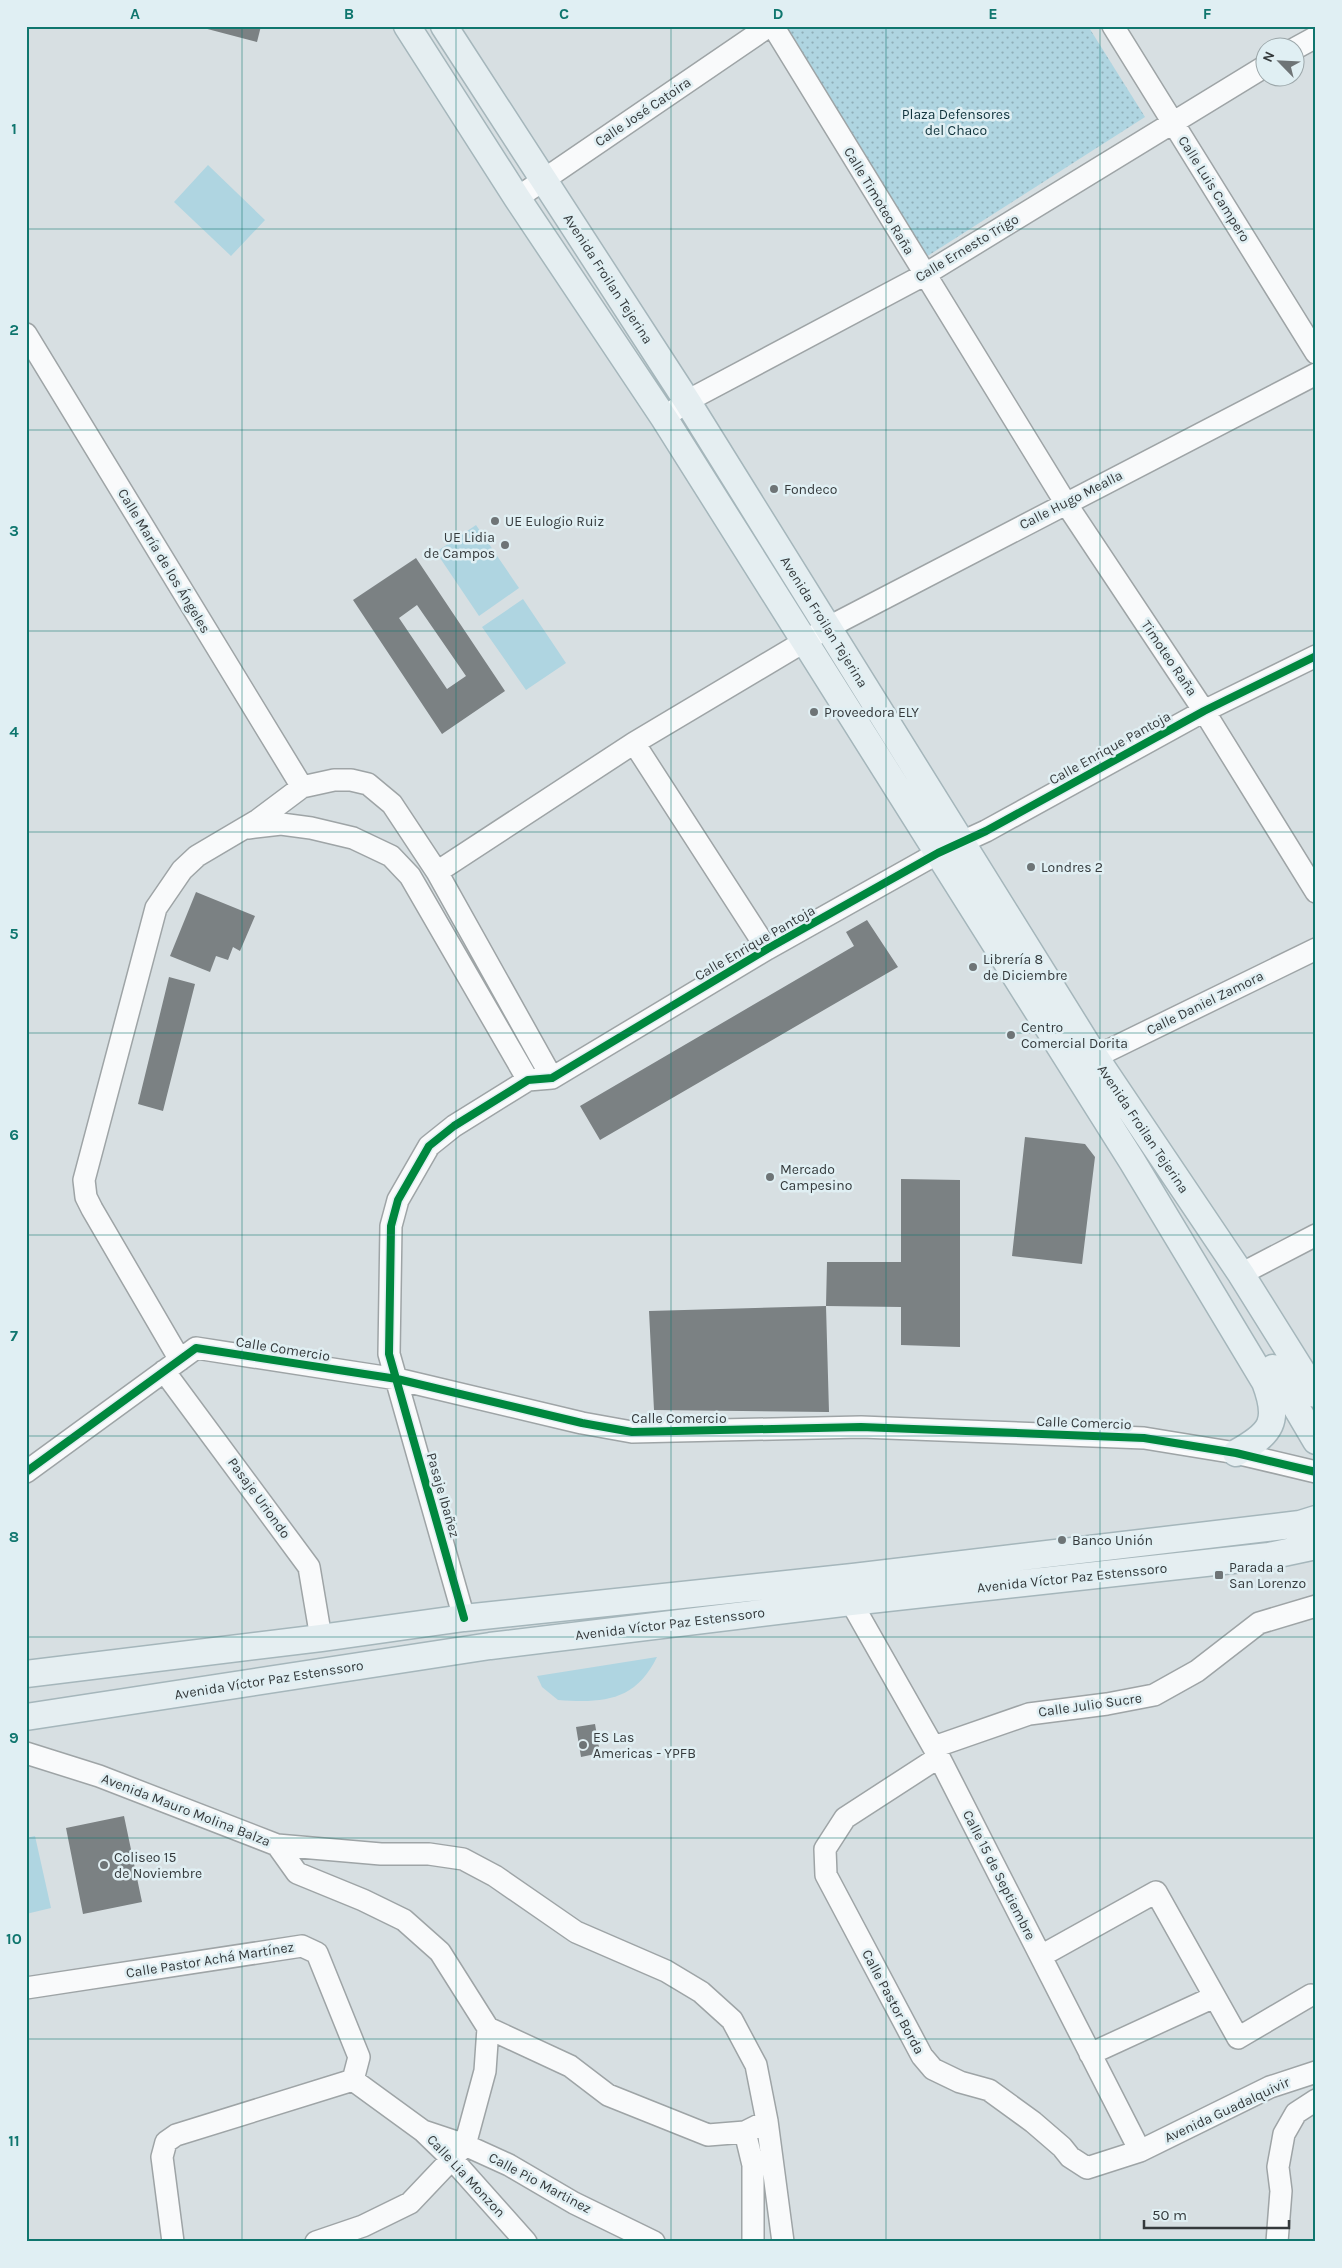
<svg xmlns="http://www.w3.org/2000/svg" width="1342" height="2268" viewBox="0 0 1342 2268" font-family="Karla,sans-serif">
  <style>
    .grass { fill: #afd5e1 }
    .park { fill: url(#park-dots) }
    .building { fill: #7b8183; fill-rule: evenodd }
    .lines { fill: none; stroke-linecap: round; stroke-linejoin: round }
    .minor-casing { stroke: #9ea4a6; stroke-width: 24 }
    .major-casing { stroke: #a5b6bb; stroke-width: 29 }
    .minor { stroke: #f9fafb; stroke-width: 21 }
    .major { stroke: #e5eef1; stroke-width: 26 }
    .cycleway-casing { stroke: #e0eff3; stroke-width: 11 }
    .cycleway { stroke: #00873e; stroke-width: 8 }
    .grid { fill: none; stroke: #0f766e; stroke-width: 1; stroke-opacity: 0.55 }
    .poi-dot { fill: #6e7476; stroke: #e0eff3; stroke-width: 2 }
    .labels { text-anchor: middle; dominant-baseline: central; stroke-width: 5; stroke-linejoin: round; paint-order: stroke }
    .street-label { font-size: 14px; fill: #353a3c; stroke: #e0eff3 }
    .park-label { font-size: 14px; fill: #0f323b; stroke: #e0eff3 }
    .poi-label { font-size: 14px; fill: #353a3c; stroke: #e0eff3; text-anchor: start }
    .neatline { fill: none; stroke: #0f766e; stroke-width: 2 }
    .grid-label { font-size: 16px; text-anchor: middle; font-weight: bold; fill: #0f766e }
  </style>
  <defs>
    <pattern id="park-dots" width="8" height="8" patternUnits="userSpaceOnUse" patternTransform="scale(1.25)"><rect width="8" height="8" fill="#afd5e1"/><path d="M2 2h.1M6 6h.1" fill="none" stroke="#8faeb8" stroke-width="1.8" stroke-linecap="round"/></pattern>
  </defs>
  <rect width="100%" height="100%" fill="#d7dfe2"/>
  <path class="grass" d="M208 165 265 220 231 256 174 202Z
    M476 525 519 588 479 616 436 552Z
    M523 599 566 663 526 690 482 627Z
    M657 1657C635 1702 602 1703 558 1700L542 1687 537 1676Z
    M35 1836 51 1908 26 1914V1838Z"/>
  <path class="park" d="M786 26H1088L1145 117 926 257 782 29Z"/>
  <path class="building" d="M196 26H261L257 42Z
    M416 558 505 691 442 734 353 600ZM417 605 466 676 447 689 399 618Z
    M196 892 255 916 240 951 233 947 228 960 216 956 210 972 170 956Z
    M867 920 898 967 600 1140 580 1106 854 946 846 932Z
    M169 977 195 984 163 1111 138 1104Z
    M1025 1137 1085 1144 1095 1157 1082 1264 1012 1256Z
    M901 1179 960 1180V1347L901 1345V1307L826 1306 827 1262H901Z
    M826 1306 829 1412 654 1410 649 1311Z
    M595 1724 600 1753 581 1757 576 1727Z
    M124 1816 142 1902 83 1914 66 1828Z"/>
  <g class="lines">
    <defs>
      <path id="minor" d="M773 26 1065 502 1204 711 1316 892
        M1113 26 1316 353
        M1294 49 1316 37
        M517 198 769 26
        M26 334 302 787
        M664 418 687 401 924 275 1264 67
        M634 743 767 949
        M248 828 281 824 311 828 353 838 391 856 410 876 528 1080
        M437 872 634 743 827 628 1316 374
        M1095 1057 1316 949
        M1241 1274 1316 1235
        M180 1360 92 1209 86 1197 84 1180 156 908 182 870 197 856 258 820 302 787 334 780H351L368 784 392 804 437 872 552 1078
        M164 1371 309 1567 321 1638
        M26 1472 196 1348 397 1379 582 1423 632 1432 861 1427 1144 1438 1236 1453 1316 1472
        M851 1602 939 1757 1140 2151
        M464 1618 389 1354 391 1226 398 1200 429 1146 454 1126 528 1080 552 1078 767 949 938 853 986 831 1204 711 1316 656
        M934 1747 1029 1714 1107 1704 1154 1695 1197 1671 1259 1623 1316 1606
        M26 1753 99 1776 277 1845 381 1854H429L463 1859 495 1876 576 1932 666 1971 701 1992 732 2020 756 2065 767 2121 783 2242
        M939 1757 845 1818 825 1849 826 1875 922 2056 933 2069 960 2082 989 2090 1033 2122 1062 2147 1070 2157 1087 2168 1140 2151 1270 2087 1316 2072
        M277 1845 297 1873 363 1900 404 1920 440 1952 488 2028 485 2071 465 2145 410 2203 363 2226 316 2242
        M1041 1956 1156 1892 1238 2038 1311 1995
        M26 1988 302 1946 317 1953 359 2057 353 2080
        M488 2028 570 2066 608 2095 708 2135 745 2132 767 2121
        M1090 2054 1214 1997
        M353 2080 423 2131 452 2159 526 2242
        M423 2131 465 2145 509 2165 574 2203 654 2242
        M745 2132 753 2165V2242
        M173 2242 162 2157 166 2142 176 2135 353 2080
        M1277 2242 1281 2191 1278 2167 1284 2134 1296 2113 1316 2100"/>
      <path id="major" d="M407 26 517 198 664 418 1132 1161 1265 1382C1280 1422 1272 1433 1236 1453
        M444 26 687 401 1095 1057 1241 1274 1316 1394
        M1273 1368 1316 1441
        M26 1674 321 1638 464 1618 853 1577 1300 1524 1316 1519
        M26 1717 490 1646 851 1602 1269 1556 1316 1546"/>
    </defs>
    <use href="#minor" class="minor-casing"/>
    <use href="#major" class="major-casing"/>
    <use href="#minor" class="minor"/>
    <use href="#major" class="major"/>
    <defs>
      <path id="cycleway" d="M26 1472 196 1348 397 1379 582 1423 632 1432 861 1427 1144 1438 1236 1453 1316 1472
        M464 1618 389 1354 391 1226 398 1200 429 1146 454 1126 528 1080 552 1078 767 949 938 853 986 831 1204 711 1316 656"/>
    </defs>
    <use href="#cycleway" class="cycleway-casing"/>
    <use href="#cycleway" class="cycleway"/>
  </g>
  <path class="grid" d="M242 26V2242M456 26V2242M671 26V2242M886 26V2242M1100 26V2242M26 229H1316M26 430H1316M26 631H1316M26 832H1316M26 1033H1316M26 1235H1316M26 1436H1316M26 1637H1316M26 1838H1316M26 2039H1316"/>
  <g class="poi-dot">
    <circle cx="774" cy="489" r="5"/>
    <circle cx="495" cy="521" r="5"/>
    <circle cx="505" cy="545" r="5"/>
    <circle cx="814" cy="712" r="5"/>
    <circle cx="1031" cy="867" r="5"/>
    <circle cx="973" cy="967" r="5"/>
    <circle cx="1011" cy="1035" r="5"/>
    <circle cx="770" cy="1177" r="5"/>
    <circle cx="1062" cy="1540" r="5"/>
    <rect x="1214" y="1570" width="10" height="10" rx="2.5"/>
    <circle cx="583" cy="1745" r="5"/>
    <circle cx="104" cy="1865" r="5"/>
  </g>
  <g class="labels">
    <g class="street-label">
      <text transform="translate(643 112) rotate(-34)">Calle José Catoira</text>
      <text transform="translate(1214 189) rotate(58)">Calle Luis Campero</text>
      <text transform="translate(879 201) rotate(59)">Calle Timoteo Raña</text>
      <text transform="translate(967 248) rotate(-31)">Calle Ernesto Trigo</text>
      <text transform="translate(608 279) rotate(57)">Avenida Froilan Tejerina</text>
      <text transform="translate(1071 500) rotate(-27)">Calle Hugo Mealla</text>
      <text transform="translate(164 561) rotate(59)">Calle María de los Ángeles</text>
      <text transform="translate(824 622) rotate(58)">Avenida Froilan Tejerina</text>
      <text transform="translate(1169 658) rotate(56)">Timoteo Raña</text>
      <text transform="translate(1110 748) rotate(-29)">Calle Enrique Pantoja</text>
      <text transform="translate(755 943) rotate(-30)">Calle Enrique Pantoja</text>
      <text transform="translate(1205 1003) rotate(-26)">Calle Daniel Zamora</text>
      <text transform="translate(1143 1129) rotate(56)">Avenida Froilan Tejerina</text>
      <text transform="translate(283 1349) rotate(9)">Calle Comercio</text>
      <text x="679" y="1418">Calle Comercio</text>
      <text transform="translate(1084 1423) rotate(2)">Calle Comercio</text>
      <text transform="translate(443 1495) rotate(74)">Pasaje Ibañez</text>
      <text transform="translate(259 1498) rotate(54)">Pasaje Uriondo</text>
      <text transform="translate(1072 1578) rotate(-6)">Avenida Víctor Paz Estenssoro</text>
      <text transform="translate(670 1624) rotate(-7)">Avenida Víctor Paz Estenssoro</text>
      <text transform="translate(269 1680) rotate(-9)">Avenida Víctor Paz Estenssoro</text>
      <text transform="translate(1090 1705) rotate(-8)">Calle Julio Sucre</text>
      <text transform="translate(186 1810) rotate(21)">Avenida Mauro Molina Balza</text>
      <text transform="translate(999 1875) rotate(63)">Calle 15 de Septiembre</text>
      <text transform="translate(210 1960) rotate(-9)">Calle Pastor Achá Martínez</text>
      <text transform="translate(893 2002) rotate(62)">Calle Pastor Borda</text>
      <text transform="translate(1227 2110) rotate(-25)">Avenida Guadalquivir</text>
      <text transform="translate(466 2176) rotate(47)">Calle Lia Monzon</text>
      <text transform="translate(540 2183) rotate(28)">Calle Pio Martinez</text>
    </g>
    <g class="park-label">
      <text x="956" y="114">Plaza Defensores<tspan x="956" dy="16">del Chaco</tspan></text>
    </g>
    <g class="poi-label">
      <text x="784" y="489">Fondeco</text>
      <text x="505" y="521">UE Eulogio Ruiz</text>
      <text x="495" y="537" text-anchor="end">UE Lidia<tspan x="495" dy="16">de Campos</tspan></text>
      <text x="824" y="712">Proveedora ELY</text>
      <text x="1041" y="867">Londres 2</text>
      <text x="983" y="959">Librería 8<tspan x="983" dy="16">de Diciembre</tspan></text>
      <text x="1021" y="1027">Centro<tspan x="1021" dy="16">Comercial Dorita</tspan></text>
      <text x="780" y="1169">Mercado<tspan x="780" dy="16">Campesino</tspan></text>
      <text x="1072" y="1540">Banco Unión</text>
      <text x="1229" y="1567">Parada a<tspan x="1229" dy="16">San Lorenzo</tspan></text>
      <text x="593" y="1737">ES Las<tspan x="593" dy="16">Americas - YPFB</tspan></text>
      <text x="114" y="1857">Coliseo 15<tspan x="114" dy="16">de Noviembre</tspan></text>
    </g>
  </g>
  <rect width="1342" height="2268" fill="none" stroke="#e0eff3" stroke-width="55"/>
  <g transform="translate(1280 62) rotate(294)"><circle r="24" fill="#e0eff3" stroke="#9ca7aa"/>
  <path d="M0-4L9 19L0 12L-9 19Z" fill="#6e7476"/>
  <text y="-8" font-size="14" font-weight="bold" text-anchor="middle" fill="#353a3c">N</text>
  </g>
  <path d="M1144 2220v8h145v-8" fill="none" stroke="#353a3c" stroke-width="2.5"/>
  <text x="1152" y="2220" font-size="15" fill="#353a3c" stroke="#e0eff3" stroke-width="4" paint-order="stroke">50 m</text>
  <rect x="28" y="28" width="1286" height="2212" class="neatline"/>
  <g class="grid-label">
    <text x="135" y="19">A</text>
    <text x="349" y="19">B</text>
    <text x="564" y="19">C</text>
    <text x="778" y="19">D</text>
    <text x="993" y="19">E</text>
    <text x="1207" y="19">F</text>
    <text x="14" y="134">1</text>
    <text x="14" y="335">2</text>
    <text x="14" y="536">3</text>
    <text x="14" y="737">4</text>
    <text x="14" y="939">5</text>
    <text x="14" y="1140">6</text>
    <text x="14" y="1341">7</text>
    <text x="14" y="1542">8</text>
    <text x="14" y="1743">9</text>
    <text x="14" y="1944">10</text>
    <text x="14" y="2146">11</text>
  </g>
</svg>
